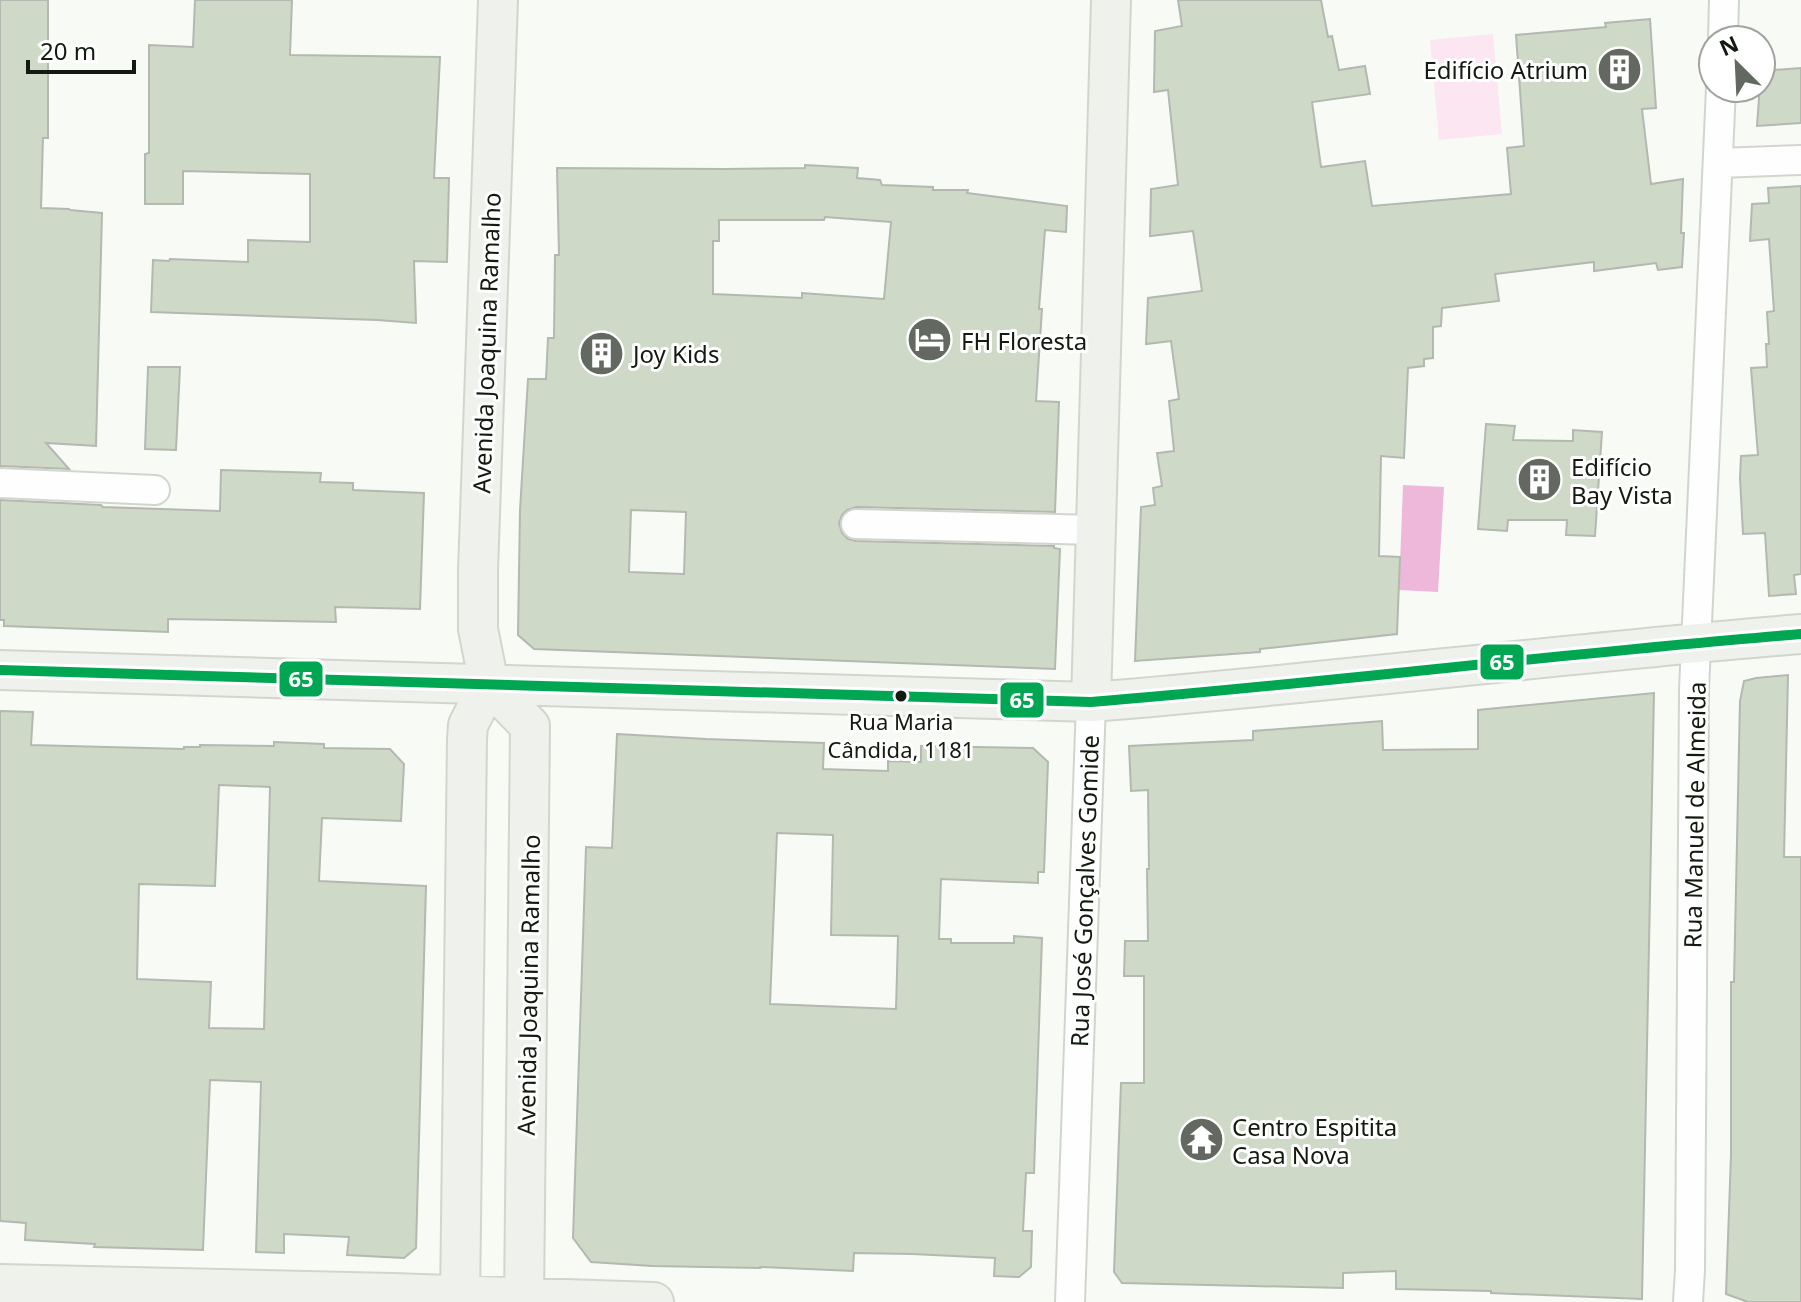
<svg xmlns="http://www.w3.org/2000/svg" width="1801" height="1302" viewBox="0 0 1801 1302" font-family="'Noto Sans',sans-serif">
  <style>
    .green { fill: #fce6f2 }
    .water { fill: #edb8da }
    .building { fill: #cfd9c8; stroke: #b3b8b0; stroke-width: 2; fill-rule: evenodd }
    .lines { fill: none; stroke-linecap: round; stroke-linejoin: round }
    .street-casing { stroke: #d1d6cd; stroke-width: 32 }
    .secondary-casing { stroke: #d1d6cd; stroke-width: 42 }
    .street { stroke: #fefefe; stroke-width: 28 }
    .secondary { stroke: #eef1ec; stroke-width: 38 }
    .bus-1-casing { stroke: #fff; stroke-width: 16 }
    .bus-1 { stroke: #00a651; stroke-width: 10 }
    .bus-dot { fill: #131a10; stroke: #fff; stroke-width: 3 }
    .labels { text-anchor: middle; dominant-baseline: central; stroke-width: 6; stroke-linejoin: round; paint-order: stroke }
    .bus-label { font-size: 22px; fill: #131a10; stroke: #fff }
    .poi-label { font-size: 24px; fill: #131a10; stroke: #fff; text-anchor: start }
    .street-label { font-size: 24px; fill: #131a10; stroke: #fff }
    .line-badge { stroke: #fff; stroke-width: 3 }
    .badge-label { font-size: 22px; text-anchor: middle; font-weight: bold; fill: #fff }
  </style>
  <rect width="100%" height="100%" fill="#f8fbf5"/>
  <path class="green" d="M1493 34 1502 134 1439 140 1430 40Z"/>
  <path class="water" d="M1403 485 1444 487 1438 592 1399 590Z"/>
  <path class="building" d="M0 0H48V138H43L41 208 69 209 70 210 102 213 96 446 46 443 69 469 0 466Z
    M195 0H292L290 55 440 57 434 178H449L447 262 414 261 416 323 377 320 151 312 153 260 169 261 170 259 248 262V240L310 242V174L183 171V204H145V154L149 153V45L193 47Z
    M1178 0H1321L1328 37 1332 36 1339 70 1365 66 1370 94 1312 102 1321 167 1365 161 1372 206 1511 194 1507 148 1524 146 1516 35 1606 27 1605 23 1650 19 1656 108 1642 109 1651 184 1683 179 1681 233H1684L1682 267 1658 270 1656 263 1594 271V262L1495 274 1499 301 1442 308 1441 326 1433 327V358L1424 359V366L1408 368 1404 458 1381 456 1379 556 1400 557 1397 634 1260 649V652L1135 661 1141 507 1155 505 1153 488 1162 486 1157 453 1174 451 1169 401 1179 399 1171 341 1146 344 1148 298 1202 291 1193 231 1150 236 1151 189 1178 185 1168 90 1154 92 1155 31 1182 26Z
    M1801 68V123L1757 126 1761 71Z
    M805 165 858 168 857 178 880 180 882 185 933 187V190H968L967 193 1067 206 1066 232 1045 230 1039 309H1042L1036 401 1059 402 1055 512 856 507 847 510 842 515 839 523 842 533 848 539 856 541 1054 546V548L1060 549 1055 669 534 649 518 635 520 510 528 379H546L548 338H554L555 255H559L557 168 724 169 805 168ZM825 217 891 222 884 299 802 293V298L713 294V241H719V220H824ZM631 510 686 512 684 574 629 572Z
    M1801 186V574L1794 575 1796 594 1769 596 1765 533 1743 534 1740 478 1741 456 1758 455 1751 368 1767 367 1766 344H1769L1767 312 1774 311 1769 239 1750 241 1752 204 1769 203 1768 188Z
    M148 367H180L176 450 145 449Z
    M1486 424 1515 426 1513 440 1573 441V430L1602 432 1595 536 1566 535 1567 520H1508L1507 531 1478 529Z
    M221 470 321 473 320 482 353 483V490L424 493 420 609 335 607 336 622 168 619V632L4 626V620H0V500L101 505 103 507 220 511Z
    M1788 675 1784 857H1801V1302H1748L1726 1294 1731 1155V982H1734L1740 701 1744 681 1756 678Z
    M1654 693 1642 1299 1491 1293V1291L1396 1289V1271L1343 1273V1288L1122 1283 1114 1272 1121 1083H1144V976H1124L1125 941H1148L1147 869H1149L1148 790 1131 791 1129 746 1253 740V731L1382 721 1383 750 1478 749V710Z
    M0 711 33 712 31 745 184 749V747H200V745L274 746V742L324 744V748L390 749 404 764 401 821 322 818 319 881 426 886 416 1248 404 1258 347 1255 349 1237 284 1234V1253L256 1252 261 1082 210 1080 203 1250 94 1247 95 1244 25 1240 26 1223 0 1221ZM219 785 270 787 264 1029 209 1028 211 982 137 979 139 884 215 886Z
    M617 734 706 739 824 743 823 769 888 771V761L921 762V746L1033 748 1048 762 1044 872H1038V883L941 879 939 939H951V943H1014V936L1042 938 1034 1173H1026L1023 1231H1032L1031 1267 1019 1277 994 1276 995 1258 912 1254 854 1253 853 1271 760 1267V1268L652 1266 591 1262 573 1238 586 847 612 848ZM777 833 833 835 831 935 898 936 896 1009 770 1004Z"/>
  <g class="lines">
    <defs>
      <path id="street" d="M1723 40 1724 0
        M1718 163 1801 160
        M0 483 155 490
        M856 524 1097 530
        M1070 1302 1091 702
        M1688 1302 1690 1270 1694 690 1721 88"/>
      <path id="secondary" d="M0 670 1091 702C1328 683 1564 653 1801 634
        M489 684 530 726 524 1302
        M1091 702 1111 0
        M0 1284 393 1293 654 1302
        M460 1302 467 739 468 725 489 684 478 629V571L498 0"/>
    </defs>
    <use href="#street" class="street-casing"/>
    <use href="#secondary" class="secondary-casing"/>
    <use href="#street" class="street"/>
    <use href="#secondary" class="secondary"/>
    <defs>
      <path id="bus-1" d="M0 670 1091 702C1328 683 1564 653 1801 634"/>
    </defs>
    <use href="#bus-1" class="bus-1-casing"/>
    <use href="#bus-1" class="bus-1"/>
  </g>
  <defs>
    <symbol id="building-disc" viewBox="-11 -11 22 22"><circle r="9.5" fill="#636960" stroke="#fff"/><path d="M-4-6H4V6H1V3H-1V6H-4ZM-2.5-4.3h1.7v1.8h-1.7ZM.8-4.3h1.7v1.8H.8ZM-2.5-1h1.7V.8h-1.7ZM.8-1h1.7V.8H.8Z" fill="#fff"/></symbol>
    <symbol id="hotel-disc" viewBox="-11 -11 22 22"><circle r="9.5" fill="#636960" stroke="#fff"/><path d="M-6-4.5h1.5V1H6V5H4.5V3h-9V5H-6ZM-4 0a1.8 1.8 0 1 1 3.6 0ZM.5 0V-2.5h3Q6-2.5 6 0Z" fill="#fff"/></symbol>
    <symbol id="temple-disc" viewBox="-11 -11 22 22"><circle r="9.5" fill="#636960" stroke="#fff"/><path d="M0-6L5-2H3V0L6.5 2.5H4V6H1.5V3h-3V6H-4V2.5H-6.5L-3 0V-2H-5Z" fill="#fff"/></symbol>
  </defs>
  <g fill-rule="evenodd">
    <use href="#building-disc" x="1594" y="44" width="51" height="51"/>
    <use href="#hotel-disc" x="904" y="314" width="51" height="51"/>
    <use href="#building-disc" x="576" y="328" width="51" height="51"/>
    <use href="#building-disc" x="1514" y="454" width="51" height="51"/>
    <use href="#temple-disc" x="1176" y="1114" width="51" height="51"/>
  </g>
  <circle class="bus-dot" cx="901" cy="696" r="7"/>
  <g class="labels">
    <g class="bus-label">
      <text x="901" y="721">Rua Maria<tspan x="901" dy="28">Cândida, 1181</tspan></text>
    </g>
    <g class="poi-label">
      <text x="1588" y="69" text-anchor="end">Edifício Atrium</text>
      <text x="961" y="340">FH Floresta</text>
      <text x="633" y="353">Joy Kids</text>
      <text x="1571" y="466">Edifício<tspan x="1571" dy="28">Bay Vista</tspan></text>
      <text x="1232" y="1126">Centro Espitita<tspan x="1232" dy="28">Casa Nova</tspan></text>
    </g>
    <g class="street-label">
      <text transform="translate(486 343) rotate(-88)">Avenida Joaquina Ramalho</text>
      <text transform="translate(1694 815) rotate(-89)">Rua Manuel de Almeida</text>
      <text transform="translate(1084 891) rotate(-88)">Rua José Gonçalves Gomide</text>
      <text transform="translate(528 985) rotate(-89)">Avenida Joaquina Ramalho</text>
    </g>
  </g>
  <g class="line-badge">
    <rect x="1479" y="643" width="46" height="38" rx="8" fill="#00a651"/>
    <rect x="278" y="660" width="46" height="38" rx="8" fill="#00a651"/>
    <rect x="999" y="681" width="46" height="38" rx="8" fill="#00a651"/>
  </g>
  <g class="badge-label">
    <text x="1502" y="670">65</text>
    <text x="301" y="687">65</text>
    <text x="1022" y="708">65</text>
  </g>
  <g transform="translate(1737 64) rotate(336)"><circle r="38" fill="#ffffff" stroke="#a1a39f" stroke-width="2"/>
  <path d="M0-6L14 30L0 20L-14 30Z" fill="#636960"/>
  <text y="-12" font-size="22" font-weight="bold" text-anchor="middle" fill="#131a10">N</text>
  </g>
  <path d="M28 60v12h106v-12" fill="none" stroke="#131a10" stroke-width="4"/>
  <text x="40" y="60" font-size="24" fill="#131a10" stroke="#ffffff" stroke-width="6" paint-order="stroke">20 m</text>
</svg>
